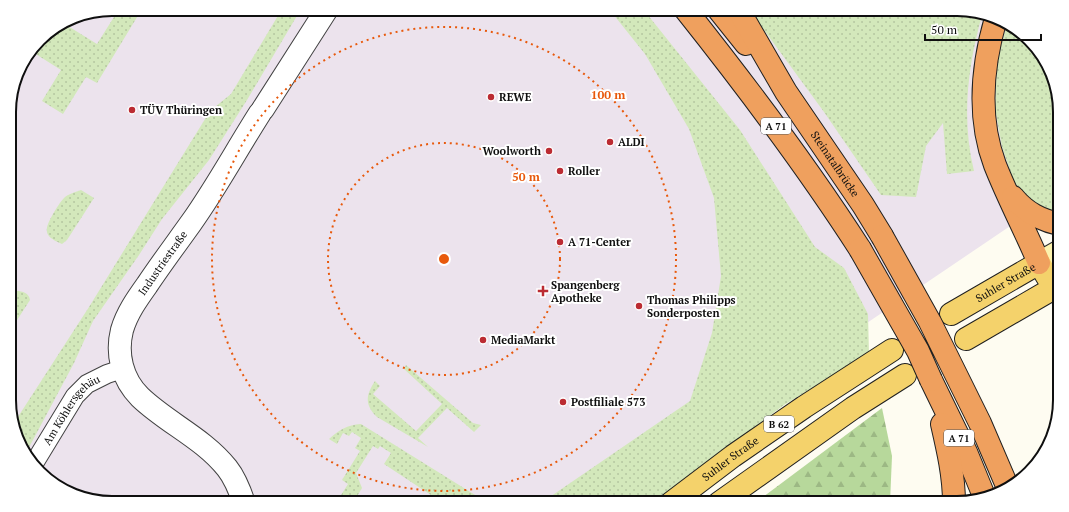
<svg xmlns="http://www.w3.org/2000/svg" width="1069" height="512" viewBox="0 0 1069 512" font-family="'PT Serif',serif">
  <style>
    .industrial { fill: #ece3ed }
    .green { fill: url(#green-dots) }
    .forest { fill: url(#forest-firs) }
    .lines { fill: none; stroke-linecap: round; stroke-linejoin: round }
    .minor-casing { stroke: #424242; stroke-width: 20 }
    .tertiary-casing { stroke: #424242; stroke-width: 24 }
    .secondary-casing { stroke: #313131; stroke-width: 24 }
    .primary-casing { stroke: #202020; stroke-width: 24 }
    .motorway-casing { stroke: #202020; stroke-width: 24 }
    .minor { stroke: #fff; stroke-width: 18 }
    .tertiary { stroke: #fff; stroke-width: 22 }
    .secondary { stroke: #fcf3ae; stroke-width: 22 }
    .primary { stroke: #f4d26b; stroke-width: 22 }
    .motorway { stroke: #efa05e; stroke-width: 22 }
    .motorway-bridge-casing { stroke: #202020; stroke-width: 24; stroke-linecap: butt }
    .motorway-bridge { stroke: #efa05e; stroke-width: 22 }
    .ring { fill: none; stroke: #e8590c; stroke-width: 2; stroke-dasharray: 2 4 }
    .poi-dot { fill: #bb2b32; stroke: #fff; stroke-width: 1.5 }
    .labels { text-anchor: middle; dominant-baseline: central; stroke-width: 4; stroke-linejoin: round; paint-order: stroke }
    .shield { fill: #fff; stroke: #575757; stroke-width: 1 }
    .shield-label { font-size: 10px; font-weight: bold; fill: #0f0f0f }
    .poi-label { font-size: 11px; font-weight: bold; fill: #0f0f0f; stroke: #fff; text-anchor: start }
    .street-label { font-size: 11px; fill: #0f0f0f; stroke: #fff }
    .rim { fill: none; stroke: #0f0f0f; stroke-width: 2 }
    .centre { fill: #e8590c; stroke: #fff; stroke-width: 2 }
    .ring-label { font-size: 12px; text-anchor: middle; font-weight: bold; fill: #e8590c; stroke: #fff; stroke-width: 4; stroke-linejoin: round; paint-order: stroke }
  </style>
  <defs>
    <pattern id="green-dots" width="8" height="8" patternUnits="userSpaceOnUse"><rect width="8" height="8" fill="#d3e8bb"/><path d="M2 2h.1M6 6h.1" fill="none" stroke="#b4c6a0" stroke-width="1.8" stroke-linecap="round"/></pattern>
    <pattern id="forest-firs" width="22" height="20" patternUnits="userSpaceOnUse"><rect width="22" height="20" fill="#b7d89b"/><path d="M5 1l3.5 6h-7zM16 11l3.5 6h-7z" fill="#9cb884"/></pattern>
  </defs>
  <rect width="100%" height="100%" fill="#fefcf1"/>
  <path class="industrial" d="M112 9H957L1002 20 1043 55 1059 99V193L629 484 607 503H112L67 492 30 463 10 414 9 105 20 66 44 35 73 17Z"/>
  <path class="green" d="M119 9H142L97 83 86 77 63 114 42 101 61 70 31 51 44 35 63 23 97 44Z
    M282 9H301L247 100 209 160 162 219 139 255 93 321 74 363 26 453 14 423 89 307 210 111 231 94Z
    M609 9H643L740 130 815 247 844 268 868 314 869 354 784 405 653 503H541L690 401 712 333 721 276 714 198 689 129 645 54Z
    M751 9H957L982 15C968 66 961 118 974 171L947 174 943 123 926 146 916 197 881 195 824 112 761 26Z
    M1007 24 1043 55 1059 99V216L1033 205 1014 182 1002 147 995 108 997 60Z
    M81 190 94 198 67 240 62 244C43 236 44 230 53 214 56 209 60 202 64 198 68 194 76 192 81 190Z
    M16 291C23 291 29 293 30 300L10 331V295Z
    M406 365 466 417 473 423 481 425 474 432 447 408 418 438 428 447 377 417C364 404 366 395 375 381L380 386 373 394 416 431 442 404 404 369Z
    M361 424 369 429 488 503H443L384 464 391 453 380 446 378 449 373 446 356 473 362 488 353 503H336L348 484 342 480 360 451 355 448 361 438 352 432 349 436 343 433 337 444 329 439C339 430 347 425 361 424Z"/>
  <path class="forest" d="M882 408 892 456 890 503H755Z"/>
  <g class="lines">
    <defs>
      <g id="minor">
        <path id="s1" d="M33 465 75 396 87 384 107 374 122 369"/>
      </g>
      <g id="tertiary">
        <path d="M263 109 327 9"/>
        <path id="s2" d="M244 503C240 491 235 478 227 468 203 438 167 423 140 397 122 379 116 354 122 330 127 313 137 299 147 285 161 264 176 244 191 223 216 188 237 149 260 113"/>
      </g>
      <path id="secondary" d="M1039 263 1060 251"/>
      <g id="primary">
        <path id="s3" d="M951 314 1039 263 1054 288 966 339"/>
        <path id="s4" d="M671 503 733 456 804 407 892 350"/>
        <path d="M719 503 853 408 905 375"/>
      </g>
      <g id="motorway">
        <path d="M685 9C747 87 806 165 860 249"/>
        <path d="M718 9 746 44"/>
        <path id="s5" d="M738 9 786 92 863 205 882 236"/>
        <path d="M996 18C982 66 977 117 995 165 1008 198 1025 230 1039 263"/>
        <path d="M1013 197C1026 213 1041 220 1059 224"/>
        <path d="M931 380 966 452 984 496"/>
        <path d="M942 424C948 450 954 476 954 503"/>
      </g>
    </defs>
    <use href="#minor" class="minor-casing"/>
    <use href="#tertiary" class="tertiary-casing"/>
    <use href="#secondary" class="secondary-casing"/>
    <use href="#primary" class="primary-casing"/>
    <use href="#motorway" class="motorway-casing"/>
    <use href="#minor" class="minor"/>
    <use href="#tertiary" class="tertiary"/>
    <use href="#secondary" class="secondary"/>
    <use href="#primary" class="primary"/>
    <use href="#motorway" class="motorway"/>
    <defs>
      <path id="motorway-bridge" d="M882 236 930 322 980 423 1008 488
        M860 249 918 351 931 380"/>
    </defs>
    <use href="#motorway-bridge" class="motorway-bridge-casing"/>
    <use href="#motorway-bridge" class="motorway-bridge"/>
  </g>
  <g class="ring">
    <circle cx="444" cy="259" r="116"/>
    <circle cx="444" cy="259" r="232"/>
  </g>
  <g class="poi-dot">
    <circle cx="491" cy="97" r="4"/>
    <circle cx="132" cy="110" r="4"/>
    <circle cx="610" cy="142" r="4"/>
    <circle cx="549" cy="151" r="4"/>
    <circle cx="560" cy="171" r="4"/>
    <circle cx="560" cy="242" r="4"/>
    <path d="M541 285h4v4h4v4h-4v4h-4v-4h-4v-4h4z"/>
    <circle cx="639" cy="306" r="4"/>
    <circle cx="483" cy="340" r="4"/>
    <circle cx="563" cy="402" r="4"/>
  </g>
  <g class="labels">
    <g class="shield">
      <rect x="761" y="118" width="30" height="16" rx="3"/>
      <rect x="764" y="416" width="30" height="16" rx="3"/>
      <rect x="944" y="430" width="30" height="16" rx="3"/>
    </g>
    <g class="shield-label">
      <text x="776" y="126">A 71</text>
      <text x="779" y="424">B 62</text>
      <text x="959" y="438">A 71</text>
    </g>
    <g class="poi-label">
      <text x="499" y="97">REWE</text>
      <text x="140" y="110">TÜV Thüringen</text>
      <text x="618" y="142">ALDI</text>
      <text x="541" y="151" text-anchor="end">Woolworth</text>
      <text x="568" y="171">Roller</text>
      <text x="568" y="242">A 71-Center</text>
      <text x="551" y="285">Spangenberg<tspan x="551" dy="13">Apotheke</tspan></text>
      <text x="647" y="300">Thomas Philipps<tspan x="647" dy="13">Sonderposten</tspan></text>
      <text x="491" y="340">MediaMarkt</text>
      <text x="571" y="402">Postfiliale 573</text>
    </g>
    <g class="street-label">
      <text stroke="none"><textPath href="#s5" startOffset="183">Steinatalbrücke</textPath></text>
      <text stroke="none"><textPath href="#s2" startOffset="303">Industriestraße</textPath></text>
      <text stroke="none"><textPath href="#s3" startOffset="63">Suhler Straße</textPath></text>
      <text stroke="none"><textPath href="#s1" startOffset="68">Am Köhlersgehäu</textPath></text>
      <text stroke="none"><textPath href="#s4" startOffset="74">Suhler Straße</textPath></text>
    </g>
  </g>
  <path d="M0 0H1069V512H0ZM112 16H957A96 96 0 0 1 1053 112V400A96 96 0 0 1 957 496H112A96 96 0 0 1 16 400V112A96 96 0 0 1 112 16Z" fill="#fff" fill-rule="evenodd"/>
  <path class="rim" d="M112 16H957A96 96 0 0 1 1053 112V400A96 96 0 0 1 957 496H112A96 96 0 0 1 16 400V112A96 96 0 0 1 112 16Z"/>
  <circle cx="444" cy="259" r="6" class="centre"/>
  <g class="ring-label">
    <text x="608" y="99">100 m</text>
    <text x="526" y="181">50 m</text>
  </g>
  <path d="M925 34v6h116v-6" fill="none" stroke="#0f0f0f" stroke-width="2"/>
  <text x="931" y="34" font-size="12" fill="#0f0f0f" stroke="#ffffff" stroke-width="3" paint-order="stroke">50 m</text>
</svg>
